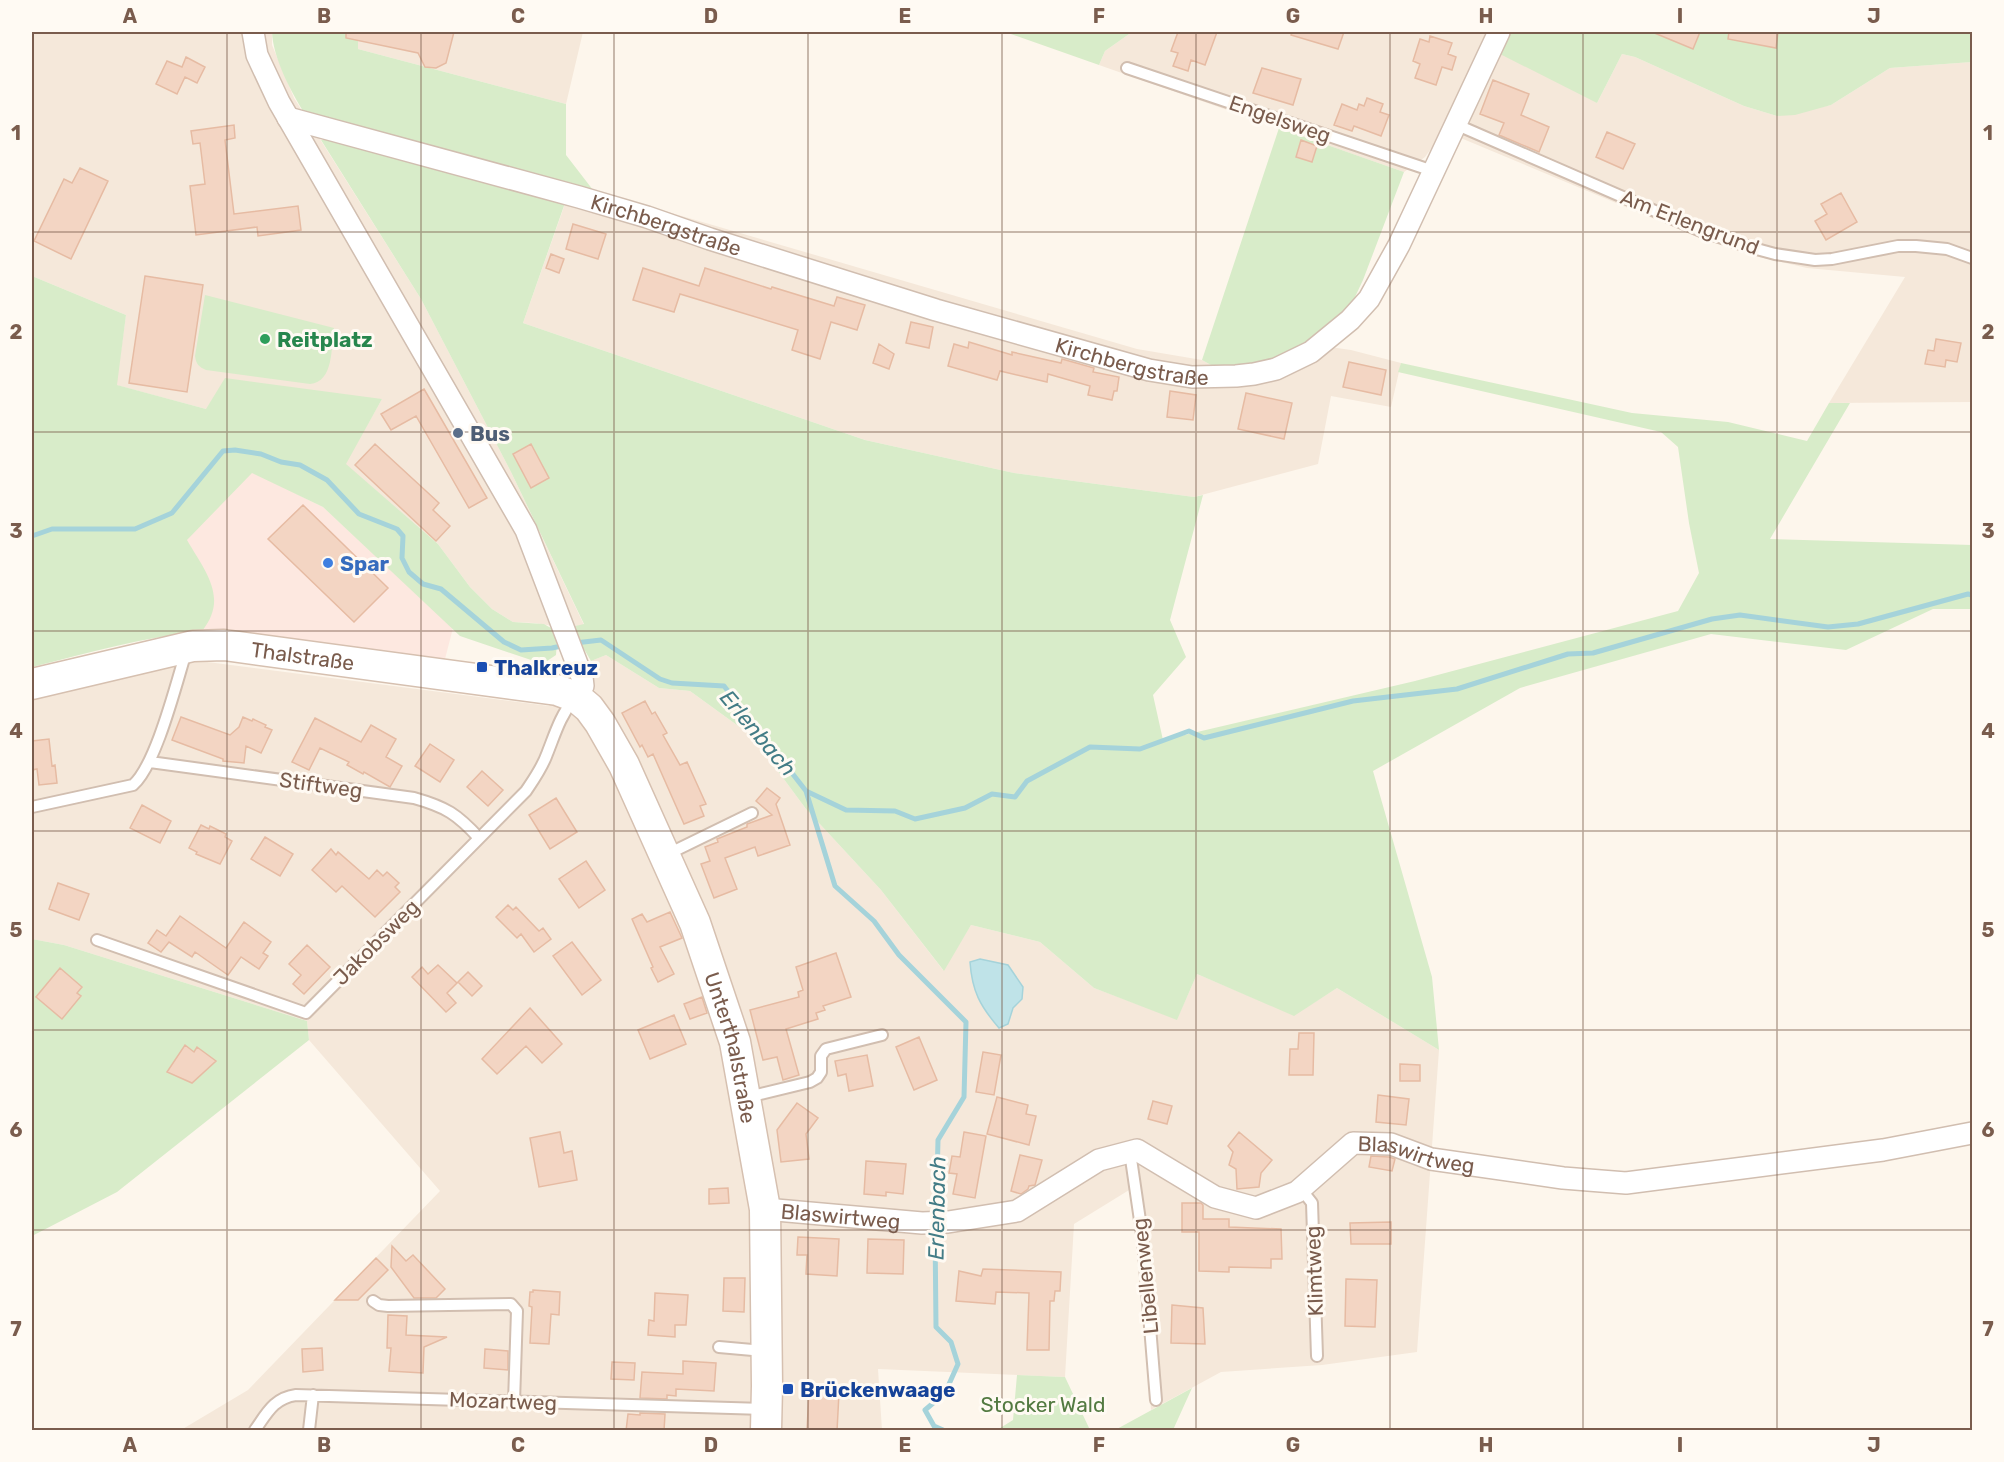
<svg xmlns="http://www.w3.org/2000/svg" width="2004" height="1462" viewBox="0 0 2004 1462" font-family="Rubik,sans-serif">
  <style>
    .residential { fill: #f5e8da }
    .commercial { fill: #fde8e0 }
    .green { fill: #d8ecc9 }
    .water { fill: #bfe3e8; stroke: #a5d3da; stroke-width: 1.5 }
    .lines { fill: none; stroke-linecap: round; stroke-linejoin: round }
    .stream { stroke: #a5d3da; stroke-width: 5 }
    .building { fill: #f3d5c3; stroke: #e6bba3; stroke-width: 1.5 }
    .lane-casing { stroke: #d1beb0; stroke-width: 14 }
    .street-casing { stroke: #d1beb0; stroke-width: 24 }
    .secondary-casing { stroke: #d6c0b0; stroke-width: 33 }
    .lane { stroke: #fff; stroke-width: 10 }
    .street { stroke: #fff; stroke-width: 21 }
    .secondary { stroke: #fff; stroke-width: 30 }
    .grid { fill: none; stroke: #7a5c4d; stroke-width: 1.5; stroke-opacity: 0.55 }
    .leisure-dot { fill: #2e9e5b; stroke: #fffaf3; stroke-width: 2 }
    .service-dot { fill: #5c6f8a; stroke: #fffaf3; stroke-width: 2 }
    .shop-dot { fill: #3f7fe0; stroke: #fffaf3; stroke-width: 2 }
    .transit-dot { fill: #1a4fb4; stroke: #fffaf3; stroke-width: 2 }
    .labels { text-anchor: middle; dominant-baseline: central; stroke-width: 6; stroke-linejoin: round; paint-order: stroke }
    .street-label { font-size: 21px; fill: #7a5c4d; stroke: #fffaf3 }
    .leisure-label { font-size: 21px; font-weight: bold; fill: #27864d; stroke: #fffaf3; text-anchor: start }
    .service-label { font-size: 21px; font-weight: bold; fill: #4e5e75; stroke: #fffaf3; text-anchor: start }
    .shop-label { font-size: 21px; font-weight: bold; fill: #366cbe; stroke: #fffaf3; text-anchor: start }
    .transit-label { font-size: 21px; font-weight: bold; fill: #164399; stroke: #fffaf3; text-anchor: start }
    .park-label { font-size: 21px; fill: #537a41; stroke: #fffaf3 }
    .water-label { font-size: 22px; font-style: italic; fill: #437c86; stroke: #fffaf3 }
    .neatline { fill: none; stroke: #7a5c4d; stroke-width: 2 }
    .grid-label { font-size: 20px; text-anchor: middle; font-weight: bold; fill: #7a5c4d }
  </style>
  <rect width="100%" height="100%" fill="#fdf6ec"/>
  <path class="residential" d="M32 32H272V45L294 98 421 299 511 472 584 625 565 628 535 623 513 622 492 609 470 587 438 544 345 464 382 399 206 409 116 385 126 315 32 276Z
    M358 32H583L566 104 358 49Z
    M1132 32H1509L1597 103 1622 54 1635 57 1744 106 1777 116 1831 105 1890 68 1972 62V402L1829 403 1905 277 1807 268 1751 255 1695 236 1444 131 1425 157 1404 172 1099 65 1105 51Z
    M572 184 1137 349 1202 360 1218 369 1316 345 1351 350 1401 363 1391 407 1331 396 1318 464 1194 497 1014 473 865 440 523 323Z
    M606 655 659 688 690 691 752 736 806 809 881 890 943 970 971 925 1040 942 1094 988 1177 1019 1197 974 1294 1015 1337 988 1439 1050 1417 1352 1322 1365 1221 1372 1151 1410 1134 1187 1074 1224 1065 1377 878 1369 882 1430H181L248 1390 440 1191 309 1040 307 1021 64 945 32 939V700L192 660 549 706 591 661Z"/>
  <path class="commercial" d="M252 472 323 507 453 628 445 659 234 633 202 631 186 540Z"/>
  <path class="green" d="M272 32H358V49L566 104V155L593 190 305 114C291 92 273 58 272 32Z
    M1005 32H1132L1105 51 1099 65Z
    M1509 32H1972V62L1890 68 1831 105 1795 115 1777 116 1744 106 1635 57 1622 54 1597 103 1500 54Z
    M1279 128 1404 172 1363 280 1347 314 1316 345 1265 367 1218 369 1202 360Z
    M321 140H340L565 203 523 323 865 440 1014 473 1194 497 1203 495 1170 620 1186 657 1153 695 1163 740 1415 681 1678 611 1699 573 1689 523 1678 447 1661 432 1398 372 1401 363 1632 413 1728 422 1807 441 1829 403H1850L1770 539 1972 545V609H1933L1846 650 1711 634 1520 688 1373 771 1432 977 1439 1050 1337 988 1294 1016 1197 974 1177 1020 1094 988 1040 942 971 925 944 971 881 890 806 809 752 736 690 691 659 688 606 655 591 661 571 627 584 624 511 472 421 299Z
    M32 276 126 315 117 385 206 409 225 378 382 399 346 464 438 544 470 587 492 609 513 622 544 624 556 631 557 640 556 655 547 661 540 663 460 636 323 507 252 473 187 540C205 571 229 598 202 631 144 637 88 653 32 667Z
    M205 295 334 328C331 347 334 382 310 384L206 370C199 367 196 364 195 356Z
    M32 939 64 945 307 1021 309 1040 117 1192 32 1236Z
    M1017 1375 1065 1377 1090 1430H997L1013 1420Z
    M1192 1388 1173 1430H1115Z"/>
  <path class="water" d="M980 959 1008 965 1023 987 1022 999 1013 1008 1008 1024 999 1028C980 1006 972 991 970 962Z"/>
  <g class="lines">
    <path class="stream" d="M32 536 52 529H135L172 513 223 451 235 450 261 454 281 462 300 465 327 480 359 514 397 529 403 536 402 558 409 572 423 584 441 589 504 642 521 650 552 648 566 645
      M575 643 601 640 660 679 672 683 724 686 806 791 835 886 874 921 899 955 966 1022 964 1097 938 1140 936 1219
      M806 791 846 810 895 811 915 819 965 808 992 794 1015 797 1027 781 1090 747 1140 749 1189 731 1204 738 1353 701 1457 689 1568 654 1593 653 1712 619 1740 615 1828 627 1858 624 1968 594 1972 595
      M935 1228 936 1327 951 1342 958 1364 945 1393 925 1410 934 1426 943 1430"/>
  </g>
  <path class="building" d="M346 32H454L446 63 436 68 425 67 418 53 346 38Z
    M1178 32H1217L1205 65 1191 60 1188 71 1173 66 1178 53 1171 51Z
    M1292 32H1344L1338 49 1291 35Z
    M1652 32H1700L1693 49Z
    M1729 32H1778L1776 48 1728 39Z
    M1430 36 1452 43 1448 54 1456 57 1452 70 1442 67 1436 85 1415 78 1420 64 1413 61 1420 39 1429 42Z
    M186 57 205 67 197 83 185 77 177 94 156 84 167 61 182 67Z
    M1262 68 1301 79 1293 105 1253 93Z
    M1493 80 1529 94 1521 115 1549 127 1539 152 1499 135 1504 123 1480 114Z
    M1367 98 1383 104 1380 112 1389 115 1381 136 1354 126 1352 131 1334 125 1342 104 1357 110 1359 104 1364 106Z
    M234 125 235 138 225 140 234 214 298 206 301 230 258 236 257 227 196 235 190 186 205 184 200 143 193 144 191 131Z
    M1607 132 1635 144 1623 169 1596 157Z
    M1301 140 1317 146 1312 162 1296 157Z
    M80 168 108 181 71 259 34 241 64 179 72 183Z
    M1841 193 1857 222 1826 240 1815 221 1827 214 1821 204Z
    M573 224 606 234 598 259 566 249Z
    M551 254 564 259 559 273 546 268Z
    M643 268 699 286 705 268 771 289 772 287 834 306 837 297 865 305 857 330 831 322 820 359 792 350 798 330 736 311 680 294 674 312 633 300Z
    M145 276 203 285 187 392 129 383Z
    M911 322 933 327 929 348 906 343Z
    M1936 339 1961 343 1957 362 1946 360 1945 367 1925 364 1928 350 1934 351Z
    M969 342 1012 355V352L1061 363 1062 359 1094 368 1093 372 1119 377 1117 391H1114L1112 400 1088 395 1090 386 1048 374 1047 382 1000 371 997 380 948 366 954 344 968 348Z
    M879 344 894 354 889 369 873 363Z
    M1349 362 1386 370 1381 395 1343 387Z
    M424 389 487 498 469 508 416 416 391 430 381 414Z
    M1170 391 1196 395 1193 420 1167 417Z
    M1246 393 1292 403 1284 439 1238 429Z
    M375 444 439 503 433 510 450 526 436 541 355 465Z
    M531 444 549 478 531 488 513 454Z
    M303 505 388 588 354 622 268 539Z
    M645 701 652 714 655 712 667 733 663 735 680 765 687 762 706 804 700 806 704 816 684 824 653 754 648 757 642 745 640 747 622 713Z
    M181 717 230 735 239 727 243 717 252 721 253 719 266 725 265 727 272 730 261 753 246 746 244 763 223 761V759L172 740Z
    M315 718 361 742 371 725 396 739 386 757 402 766 390 787 364 772 363 774 347 765 349 762 320 748 309 770 292 762Z
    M49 739 52 766 55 765 57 783 39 785 37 769 32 770V741Z
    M430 744 454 760 440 782 415 766Z
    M482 771 503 790 488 806 467 787Z
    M767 788 780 798 776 804 790 845 758 856 755 847 725 858 737 889 714 898 701 864 710 861 705 847 718 842 717 839 747 827V824L772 815 756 801Z
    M556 798 577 832 550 849 529 815Z
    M142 805 171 821 160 843 130 828Z
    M201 825 209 829 210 826 226 834 225 837 232 841 220 864 196 854 197 852 189 848Z
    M265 837 293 854 280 876 251 859Z
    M331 849 336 855 338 852 369 879 377 870 383 876 387 872 399 883 395 887 400 892 375 917 342 886 336 892 312 870Z
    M586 861 605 890 579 908 559 879Z
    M58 883 89 894 79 920 49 909Z
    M508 905 513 910 516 907 539 931 543 928 551 939 534 952 521 934 517 938 496 917Z
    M670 912 682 938 660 947 674 974 658 982 651 968 653 967 632 919 642 914 647 922Z
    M180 916 226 948 244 922 271 942 263 953 268 956 259 969 241 957 228 975 195 952 192 957 169 942 161 952 148 943 157 930 166 936Z
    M572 942 601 980 582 995 553 956Z
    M307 945 330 967 304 994 293 984 301 975 289 964Z
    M836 953 851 997 823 1006 825 1010 816 1013 818 1019 786 1029 799 1075 783 1080 777 1057 763 1060 750 1010 799 997 798 992 803 990 796 967Z
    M438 965 457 983 447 993 456 1003 446 1012 412 977 422 967 428 974Z
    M60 968 82 987 77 993 81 996 62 1019 36 997Z
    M468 972 482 986 472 996 458 982Z
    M702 997 707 1013 690 1019 684 1004Z
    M530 1008 562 1044 542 1063 526 1046 497 1074 482 1059Z
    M674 1015 686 1044 650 1059 638 1030Z
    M1299 1033H1314L1313 1075H1289L1290 1049H1298Z
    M919 1037 937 1080 914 1090 896 1047Z
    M185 1045 194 1052 197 1047 216 1061 192 1083 167 1072Z
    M983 1052 1001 1055 994 1095 976 1092Z
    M867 1055 873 1086 849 1091 846 1074 838 1076 835 1061Z
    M1400 1064 1420 1065V1081H1400Z
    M1378 1095 1409 1099 1406 1125 1376 1122Z
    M997 1097 1028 1105 1026 1114 1036 1116 1029 1145 987 1134Z
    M1153 1101 1172 1106 1167 1124 1148 1119Z
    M797 1103 818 1118 806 1134 809 1159 781 1162 777 1130Z
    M560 1132 564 1153 572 1151 577 1180 539 1187 530 1138Z
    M964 1132 986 1136 975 1198 953 1194 957 1174 949 1173 952 1156 960 1157Z
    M1239 1132 1272 1160 1261 1173 1259 1187 1237 1189 1236 1169 1229 1165 1233 1152 1228 1146Z
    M1020 1155 1042 1160 1035 1185 1029 1186 1028 1189 1021 1194 1011 1191Z
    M1371 1156 1389 1157 1395 1159 1392 1171 1369 1167Z
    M866 1161 906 1164 903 1194 886 1192V1196L864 1194Z
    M728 1188 729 1203 709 1204V1189Z
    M1182 1203H1201L1203 1205V1219H1229V1227L1281 1229 1282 1259H1271V1268L1229 1267V1272L1199 1271V1232H1182Z
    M1391 1222V1244H1351L1350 1223Z
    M798 1237 839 1239 837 1276 806 1274 807 1255H797Z
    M868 1239 904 1240 903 1274 867 1273Z
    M392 1246 406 1261 413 1255 445 1289 436 1298H414L391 1267Z
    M376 1258 388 1270 358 1300H335Z
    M983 1269 1061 1272 1060 1291H1055L1054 1301H1050L1049 1350H1027L1029 1293 996 1292 995 1304 956 1301 959 1271 981 1276Z
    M724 1278H745L744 1312 723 1311Z
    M1346 1279 1377 1280 1375 1327 1345 1326Z
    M533 1290 560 1292 559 1315 551 1314 549 1344 530 1343 532 1307 529 1306 530 1292H533Z
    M655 1293 688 1295 686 1325H675V1337L648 1335 649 1320 654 1321Z
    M1172 1305 1203 1308 1205 1344 1171 1343Z
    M388 1315 407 1316 406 1335 447 1337 424 1347 423 1373 389 1371 391 1348H387Z
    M322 1348 323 1370 303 1372 302 1349Z
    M485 1349 508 1351V1370L484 1368Z
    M683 1361 716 1363 714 1391 676 1389V1396L667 1395V1399L640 1398 642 1372 683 1374Z
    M612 1362 635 1363 634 1380 611 1379Z
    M809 1391 839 1393 837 1431H807Z
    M640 1413 665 1414 664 1431H626L628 1414 640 1415Z"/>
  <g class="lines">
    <defs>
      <path id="lane" d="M1127 68 1433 171
        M1455 124 1701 231 1753 248 1775 254 1815 260 1832 259 1898 246H1916L1947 249 1972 258
        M150 762 414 798C446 807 457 814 479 838
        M32 807 133 785C156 765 176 684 186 652
        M668 854 752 813
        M97 940 306 1013 526 791C534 779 542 768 547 754 555 734 560 716 574 699
        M748 1097 810 1082 817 1078 821 1072V1056L826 1049 882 1035
        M1130 1152 1143 1241 1156 1400
        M1301 1189 1312 1203 1317 1356
        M373 1301 379 1305 388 1306 511 1304 517 1311 514 1402
        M719 1347 764 1351
        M255 1430C267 1413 274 1398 296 1395L764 1409
        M309 1430 313 1395"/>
      <g id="street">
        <path d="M253 32 257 55 279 102 526 530 582 677 583 686 576 697"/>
        <path id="s1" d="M288 118 579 197 647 217 710 239 936 310 1149 370 1192 377 1236 376 1254 374 1276 369 1311 352 1350 320 1369 299 1399 245 1499 32"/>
        <path id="s2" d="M765 1209 922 1223 948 1222 1017 1211 1099 1160 1137 1150 1215 1197 1256 1208 1297 1192 1353 1143 1391 1144 1431 1159 1563 1178 1626 1183 1883 1150 1972 1133"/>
      </g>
      <g id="secondary">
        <path id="s3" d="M32 684 193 646 224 645 557 690 576 697 589 708 600 723 624 765 695 923 735 1042 765 1209 767 1386 766 1430"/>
      </g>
    </defs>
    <use href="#lane" class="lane-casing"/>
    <use href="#street" class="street-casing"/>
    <use href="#secondary" class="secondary-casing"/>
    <use href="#lane" class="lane"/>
    <use href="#street" class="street"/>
    <use href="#secondary" class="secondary"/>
  </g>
  <path class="grid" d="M227 32V1430M421 32V1430M614 32V1430M808 32V1430M1002 32V1430M1196 32V1430M1390 32V1430M1583 32V1430M1777 32V1430M32 232H1972M32 432H1972M32 631H1972M32 831H1972M32 1030H1972M32 1230H1972"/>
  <circle class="leisure-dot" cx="265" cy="339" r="6"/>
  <circle class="service-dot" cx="458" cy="433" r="6"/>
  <circle class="shop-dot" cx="328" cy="563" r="6"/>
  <g class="transit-dot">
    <rect x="476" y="661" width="12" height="12" rx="3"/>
    <rect x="782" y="1383" width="12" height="12" rx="3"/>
  </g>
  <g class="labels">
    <g class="street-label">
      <text transform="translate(1280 119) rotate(19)">Engelsweg</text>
      <text transform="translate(1690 222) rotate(21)">Am Erlengrund</text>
      <text stroke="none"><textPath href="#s1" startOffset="393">Kirchbergstraße</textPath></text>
      <text stroke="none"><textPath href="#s1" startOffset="879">Kirchbergstraße</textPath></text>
      <text stroke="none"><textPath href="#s3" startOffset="276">Thalstraße</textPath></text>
      <text transform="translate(321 785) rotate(8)">Stiftweg</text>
      <text transform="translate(376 942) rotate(-45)">Jakobsweg</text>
      <text stroke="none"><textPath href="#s3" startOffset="940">Unterthalstraße</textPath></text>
      <text stroke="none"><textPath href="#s2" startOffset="706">Blaswirtweg</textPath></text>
      <text stroke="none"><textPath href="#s2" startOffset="76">Blaswirtweg</textPath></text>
      <text transform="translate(1314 1271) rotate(-92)">Klimtweg</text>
      <text transform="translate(1145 1276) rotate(-96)">Libellenweg</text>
      <text transform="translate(503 1401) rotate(2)">Mozartweg</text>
    </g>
    <g class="leisure-label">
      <text x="277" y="339">Reitplatz</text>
    </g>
    <g class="service-label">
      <text x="470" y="433">Bus</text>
    </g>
    <g class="shop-label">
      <text x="340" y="563">Spar</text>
    </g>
    <g class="transit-label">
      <text x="494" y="667">Thalkreuz</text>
      <text x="800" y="1389">Brückenwaage</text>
    </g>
    <g class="park-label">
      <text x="1043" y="1404">Stocker Wald</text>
    </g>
    <g class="water-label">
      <text transform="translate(758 733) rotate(50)">Erlenbach</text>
      <text transform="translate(937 1208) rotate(-89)">Erlenbach</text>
    </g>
  </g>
  <rect width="2004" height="1462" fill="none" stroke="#fffaf3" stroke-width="66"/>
  <rect x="33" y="33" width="1938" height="1396" class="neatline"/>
  <g class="grid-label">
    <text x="130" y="23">A</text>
    <text x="324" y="23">B</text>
    <text x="518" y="23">C</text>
    <text x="711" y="23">D</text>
    <text x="905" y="23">E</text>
    <text x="1099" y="23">F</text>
    <text x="1293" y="23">G</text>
    <text x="1486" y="23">H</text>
    <text x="1680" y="23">I</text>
    <text x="1874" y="23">J</text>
    <text x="16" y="140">1</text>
    <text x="1988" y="140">1</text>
    <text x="16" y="339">2</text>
    <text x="1988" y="339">2</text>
    <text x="16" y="538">3</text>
    <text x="1988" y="538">3</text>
    <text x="16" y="738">4</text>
    <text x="1988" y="738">4</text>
    <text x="16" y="937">5</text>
    <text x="1988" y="937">5</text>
    <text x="16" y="1137">6</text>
    <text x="1988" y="1137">6</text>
    <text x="16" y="1336">7</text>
    <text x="1988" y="1336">7</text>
    <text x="130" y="1452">A</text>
    <text x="324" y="1452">B</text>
    <text x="518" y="1452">C</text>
    <text x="711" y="1452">D</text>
    <text x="905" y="1452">E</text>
    <text x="1099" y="1452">F</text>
    <text x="1293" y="1452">G</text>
    <text x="1486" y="1452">H</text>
    <text x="1680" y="1452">I</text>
    <text x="1874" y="1452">J</text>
  </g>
</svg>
